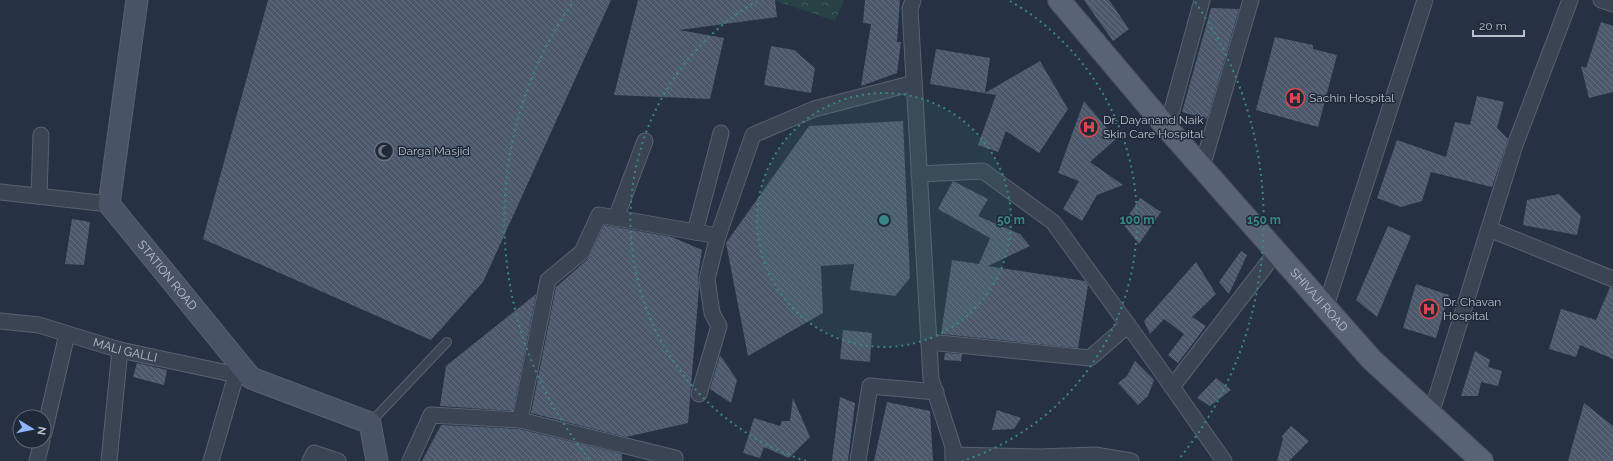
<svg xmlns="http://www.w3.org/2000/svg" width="1613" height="461" viewBox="0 0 1613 461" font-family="Raleway,sans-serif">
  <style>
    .park { fill: url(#park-crowns) }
    .building { fill: url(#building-back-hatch) }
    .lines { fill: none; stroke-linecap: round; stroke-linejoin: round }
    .lane-casing { stroke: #586270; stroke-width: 10 }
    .street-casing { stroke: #586270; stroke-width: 17 }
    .secondary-casing { stroke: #586270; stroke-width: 23 }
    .primary-casing { stroke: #444d5c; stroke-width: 24 }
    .lane { stroke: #3a4453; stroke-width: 8 }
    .street { stroke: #3a4453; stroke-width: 15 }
    .secondary { stroke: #485366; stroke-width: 21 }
    .primary { stroke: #586373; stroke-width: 22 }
    .ring { fill: none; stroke: #398886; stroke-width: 2; stroke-dasharray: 2 4 }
    .labels { text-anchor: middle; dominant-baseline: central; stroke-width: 3; stroke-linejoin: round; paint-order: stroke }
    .poi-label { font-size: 12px; fill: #b7c0cd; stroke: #1f2938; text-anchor: start }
    .street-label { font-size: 12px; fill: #b7c0cd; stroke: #1f2938 }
    .centre { fill: #398886; stroke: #1f2938; stroke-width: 2 }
    .ring-label { font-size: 12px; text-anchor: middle; font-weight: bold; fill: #398886; stroke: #1f2938; stroke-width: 3; stroke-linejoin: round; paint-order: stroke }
  </style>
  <defs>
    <pattern id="park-crowns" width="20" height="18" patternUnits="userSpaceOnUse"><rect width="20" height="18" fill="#284144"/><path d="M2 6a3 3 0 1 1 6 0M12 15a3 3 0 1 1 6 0" fill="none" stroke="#455b5e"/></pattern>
    <pattern id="building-back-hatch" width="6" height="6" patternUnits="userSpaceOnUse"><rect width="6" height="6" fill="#4c596c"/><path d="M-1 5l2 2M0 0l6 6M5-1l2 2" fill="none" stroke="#646f80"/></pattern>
  </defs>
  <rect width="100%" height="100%" fill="#263243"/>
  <path class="park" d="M773 0H844L835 21Z"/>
  <path class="building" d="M268 0H611L483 282 431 340 203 239Z
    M638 0H775L777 17 679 30 724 38 710 99 614 95Z
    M865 0H900L897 42H901L897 73 861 86 871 24 863 23Z
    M1084 0H1109L1129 29 1113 41Z
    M1211 8 1239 9 1207 119 1182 112Z
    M1601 22 1613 26V92L1589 98 1581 66 1586 68Z
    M1275 37 1313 45V49L1337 55 1318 127 1256 110Z
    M771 46 794 50 815 68 811 93 764 85Z
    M936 49 990 58 985 93 1040 61 1068 109 1039 153 1006 131 998 152 978 145 996 95 930 84Z
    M1477 96 1504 102 1497 128 1508 139 1492 187 1431 172 1422 201 1401 207 1377 198 1397 140 1446 157 1455 122 1470 125Z
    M1084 101 1116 139 1090 162 1123 185 1097 195 1082 221 1063 209 1079 181 1058 173Z
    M903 121 910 278 895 296 850 290 854 264 821 266 823 313 748 356 726 243 809 126Z
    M953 181 988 199 978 216 1020 234 1030 246 988 266 1085 281 1088 285 1078 348 941 334 952 260 979 264 990 238 938 209Z
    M1559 194 1581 216 1577 235 1523 225 1527 200Z
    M1140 198 1161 212 1139 244 1123 224Z
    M72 219 90 222 84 265 65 264Z
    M604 225 672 237 702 250 698 277 699 287 688 423 626 437 531 413 556 287 588 259Z
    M1388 226 1411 236 1377 317 1356 300Z
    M1241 251 1247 255 1229 294 1219 282Z
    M1196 262 1216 294 1192 317 1206 326 1178 363 1168 355 1184 334 1164 319 1150 334 1144 321Z
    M1416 284 1449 295 1436 338 1403 328Z
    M1610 287 1613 288V359L1580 345 1576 357 1549 349 1561 309 1596 320Z
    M536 294 513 411 440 406 446 366Z
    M843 330 872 333 870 362 840 359Z
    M1475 351 1490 360 1488 367 1502 371 1498 386 1481 382 1478 396H1461Z
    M945 353 962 354 961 361 944 360Z
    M720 355 737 380 731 403 710 389Z
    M1135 361 1154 380 1148 396 1138 405 1118 383 1127 376Z
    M137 363 167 370 164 385 133 377Z
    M1216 378 1231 390 1210 406 1197 398Z
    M840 397 855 403 848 461H832Z
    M793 398 810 437 789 458 764 447 760 458 743 453 754 418 780 426 782 421H790Z
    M887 402 930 411 933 461H874Z
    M1584 403 1613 426V461H1568Z
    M997 410 1021 418 1014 429 992 430Z
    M441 425 519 429 622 454V461H422Z
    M1291 426 1309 441 1289 461H1277L1283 439 1282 436Z"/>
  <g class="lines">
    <defs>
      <path id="lane" d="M371 422 447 342"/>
      <g id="street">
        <path d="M913 0 910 9 931 379 953 447V461"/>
        <path d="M1601 0 1613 4"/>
        <path d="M1167 128 1202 0"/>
        <path d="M1202 167 1251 0"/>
        <path d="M919 174 983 171 1053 222 1154 361 1224 461"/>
        <path d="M0 192 109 204"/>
        <path d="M39 196 41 135"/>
        <path d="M616 218 645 141"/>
        <path d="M1489 229 1613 279"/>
        <path d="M695 232 721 133"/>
        <path d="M1326 306 1425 0"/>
        <path id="s1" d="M0 321 39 325 120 350 251 378"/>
        <path d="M929 342 1090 358 1128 325"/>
        <path d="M1172 387 1277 251"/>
        <path d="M699 394 719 326 712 313 707 279 718 236"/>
        <path d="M1431 414 1515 145 1570 0"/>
        <path d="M520 420 548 280 582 252 599 215 718 236 753 135 814 109 914 83"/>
        <path d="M44 433 67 334"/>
        <path d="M953 455 1040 457 1095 455 1131 461"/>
        <path d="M37 461 42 441"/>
        <path d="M109 461 120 350"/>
        <path d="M211 461 236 375"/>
        <path d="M310 461 314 453 338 461"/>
        <path d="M410 461 431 415 520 420 675 458V461"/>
        <path d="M858 461 870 386 936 392"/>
      </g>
      <g id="secondary">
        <path id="s2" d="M137 0 109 204 251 378 370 423 377 461"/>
      </g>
      <g id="primary">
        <path id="s3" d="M1059 0 1167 128 1372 360 1482 461"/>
      </g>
    </defs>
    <use href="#lane" class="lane-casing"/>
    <use href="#street" class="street-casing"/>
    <use href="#secondary" class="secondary-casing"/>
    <use href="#primary" class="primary-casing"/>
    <use href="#lane" class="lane"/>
    <use href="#street" class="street"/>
    <use href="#secondary" class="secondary"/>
    <use href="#primary" class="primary"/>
  </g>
  <circle cx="884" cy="220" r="127" fill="#398886" fill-opacity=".12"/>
  <g class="ring">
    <circle cx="884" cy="220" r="127"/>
    <path d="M806 461A253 253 0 0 1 757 1M1010 1A253 253 0 0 1 962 461"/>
    <path d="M589 459A380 380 0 0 1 573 2M1195 2A380 380 0 0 1 1179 459"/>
  </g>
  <defs>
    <symbol id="hospital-ring" viewBox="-11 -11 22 22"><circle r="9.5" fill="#1f2938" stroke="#e0444e" stroke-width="1.5"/><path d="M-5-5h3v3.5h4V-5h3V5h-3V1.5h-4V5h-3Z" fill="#e0444e"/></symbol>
    <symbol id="mosque-ring" viewBox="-11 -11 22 22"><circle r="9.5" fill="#1f2938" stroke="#6b7280" stroke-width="1.5"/><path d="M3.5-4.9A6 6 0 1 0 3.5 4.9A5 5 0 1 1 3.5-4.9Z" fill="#6b7280"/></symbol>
  </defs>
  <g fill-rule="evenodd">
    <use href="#hospital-ring" x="1284" y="87" width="22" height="22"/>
    <use href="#hospital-ring" x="1078" y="116" width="22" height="22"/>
    <use href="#mosque-ring" x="373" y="140" width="22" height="22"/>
    <use href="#hospital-ring" x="1418" y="298" width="22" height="22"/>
  </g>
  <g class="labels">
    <g class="poi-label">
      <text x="1309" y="98">Sachin Hospital</text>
      <text x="1103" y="120">Dr. Dayanand Naik<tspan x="1103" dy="14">Skin Care Hospital</tspan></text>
      <text x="398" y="151">Darga Masjid</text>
      <text x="1443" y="302">Dr. Chavan<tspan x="1443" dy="14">Hospital</tspan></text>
    </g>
    <g class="street-label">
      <text stroke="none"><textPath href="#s2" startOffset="298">STATION ROAD</textPath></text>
      <text stroke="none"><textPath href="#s3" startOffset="397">SHIVAJI ROAD</textPath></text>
      <text stroke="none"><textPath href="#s1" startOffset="129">MALI GALLI</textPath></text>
    </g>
  </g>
  <circle cx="884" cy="220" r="6" class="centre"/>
  <g class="ring-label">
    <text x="1011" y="224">50 m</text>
    <text x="1137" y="224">100 m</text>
    <text x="1264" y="224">150 m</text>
  </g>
  <g transform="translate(32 429) rotate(100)"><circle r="19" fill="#1f2938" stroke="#5c6574"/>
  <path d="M0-3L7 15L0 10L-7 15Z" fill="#8db8fc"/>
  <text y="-6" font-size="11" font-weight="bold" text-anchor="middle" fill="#b7c0cd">N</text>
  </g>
  <path d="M1473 30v6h51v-6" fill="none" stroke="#b7c0cd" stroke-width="2"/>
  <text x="1479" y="30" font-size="12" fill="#b7c0cd" stroke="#1f2938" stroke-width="3" paint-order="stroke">20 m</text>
</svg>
